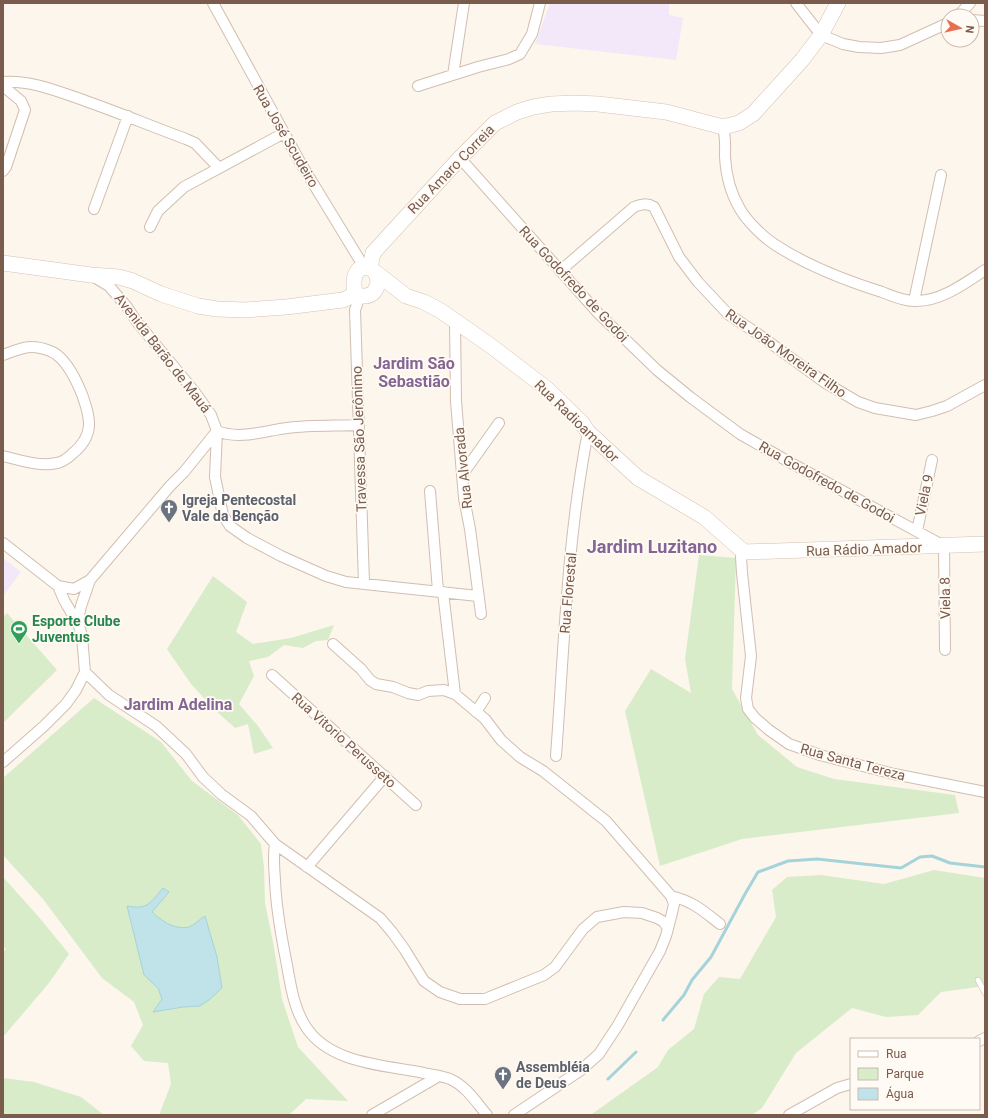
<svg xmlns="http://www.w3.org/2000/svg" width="988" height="1118" viewBox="0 0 988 1118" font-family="Roboto,sans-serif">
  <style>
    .education { fill: #f3e8fa }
    .green { fill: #d8ecc9 }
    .water { fill: #bfe3e8; stroke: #a5d3da }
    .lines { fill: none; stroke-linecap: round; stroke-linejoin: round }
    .stream { stroke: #a5d3da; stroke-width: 3 }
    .lane-casing { stroke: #d1beb0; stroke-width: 6 }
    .street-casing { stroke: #d1beb0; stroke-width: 12 }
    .secondary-casing { stroke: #d6c0b0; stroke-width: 16 }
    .lane { stroke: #fff; stroke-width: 5 }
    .street { stroke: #fff; stroke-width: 10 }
    .secondary { stroke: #fff; stroke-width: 15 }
    .labels { text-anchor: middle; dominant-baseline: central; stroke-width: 3.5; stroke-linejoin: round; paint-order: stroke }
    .street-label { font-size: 14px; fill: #7a5c4d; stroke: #fffaf3 }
    .worship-label { font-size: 14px; font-weight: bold; fill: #5b616d; stroke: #fffaf3; text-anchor: start }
    .leisure-label { font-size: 14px; font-weight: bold; fill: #27864d; stroke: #fffaf3; text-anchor: start }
    .quarter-label { font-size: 16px; font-weight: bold; fill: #846695; stroke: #fffaf3 }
    .district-label { font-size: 18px; font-weight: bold; fill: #846695; stroke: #fffaf3 }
  </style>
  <rect width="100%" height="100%" fill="#fdf6ec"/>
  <path class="education" d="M550 3H669V15L683 18 676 60 535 44Z
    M3 558 21 572 3 596Z"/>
  <path class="green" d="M699 555 736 558 732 689 758 735 797 767 834 779 955 795 959 813 742 839 660 866 625 711 651 669 691 693 685 659Z
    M213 576 247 602 236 632 253 644 291 638 334 625 328 640 316 641 303 648 284 645 268 657 249 661 254 676 239 704 258 726 273 748 254 754 248 724 235 728 215 710 191 684 167 649Z
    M7 613 57 670 3 723V617Z
    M94 698 161 742 192 781 238 815 261 844 264 867 265 903 274 947 282 999 298 1047 348 1101 306 1099 289 1115H159L171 1084 168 1063 144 1061 131 1046 143 1025 134 1002 102 978 43 899 3 855V778Z
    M934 870 985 878V986L941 992 918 1015 886 1017 852 1008 796 1053 762 1108 752 1115H593L592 1114 658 1067 668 1050 694 1029 704 994 719 977 740 979 776 917 772 890 787 877 821 875 884 884Z
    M3 877 38 916 69 954 49 983 3 1037V952L6 949 3 946Z
    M3 1078 34 1082 81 1097 104 1115H3Z"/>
  <path class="water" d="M163 888 169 892 152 912C162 921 174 930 189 927 194 925 200 919 205 916L217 957 222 988 209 1000 200 1006 183 1007 153 1012 162 999 158 988 144 975 127 906C148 910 150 903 163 888Z"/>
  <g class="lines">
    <path class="stream" d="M663 1020 684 995 692 980 711 957 745 894 758 872 788 861 817 859 901 868 920 857 932 856 950 863 985 867
      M608 1079 636 1052"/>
    <defs>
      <path id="lane" d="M978 980 985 993"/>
      <path id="street" d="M213 3 300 162 364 267
        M796 3 821 35 843 44 859 47 881 48 900 45 948 23
        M958 16 970 3
        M972 20 985 21
        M453 75 464 3
        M3 82C31 80 57 91 83 100 117 112 151 126 186 139L195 143 219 168
        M3 86 21 101 25 110 6 167 3 171
        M418 86 478 67 509 59 520 54 532 34 540 3
        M723 127C726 139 725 145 725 157 726 174 731 194 740 209 747 221 762 236 774 244 804 264 847 281 882 292 892 296 903 301 914 301 940 302 964 284 985 270
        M460 158 598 313 657 370 690 397 740 434 791 463 944 546 945 650
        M94 209 128 116
        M150 227 158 211 184 187 284 133
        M560 271 634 207C642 204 647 203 654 207L679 257 698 282 728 314 758 334 824 382 858 402 875 408 916 415 932 411 947 406 985 385
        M360 296 355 310 364 583
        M914 301 941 175
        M455 321 456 401 461 462 464 498 470 529 481 614
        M3 355C21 348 31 343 50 351 70 358 90 406 89 426 88 438 81 447 72 454 68 458 62 462 57 463 39 467 20 460 3 456
        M358 425C334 426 310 425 287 428 264 431 239 440 217 431L215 477 223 515 230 526 247 538 281 556 326 576 346 582 478 596
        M462 475 499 423
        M430 491 438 591
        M917 531 932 460
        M3 543 58 586 74 589 90 580
        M744 552 741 557 742 573 751 656 746 698 748 709 755 718 769 730 789 744 820 755 894 774 985 792
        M58 586 64 600 79 626
        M443 592 455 694
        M333 644 361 669 370 680 376 684 393 687 408 693 418 695 428 691 444 690 455 694 485 719 501 740 520 757 543 771 606 821 671 896 674 904 672 913 666 936 660 951 618 1025 599 1054 581 1070 514 1115
        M85 672 109 695 156 726 186 754 203 777 221 794 251 816 275 844 380 918 392 932 405 950 424 981 440 992 460 999H485L544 975 555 967 583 929 597 917 624 912 642 913 657 918 664 922 668 929
        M272 675 416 805
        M476 712 485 698
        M556 756C564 648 567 538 588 432
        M3 762 44 726 66 704 76 690 85 672 82 636 79 626V615L81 606 90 580 170 486 184 472 217 431 211 415 194 391 137 322 127 307 109 286 94 277
        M275 844C273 856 274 868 275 880 276 907 280 929 285 955 290 979 292 1006 306 1027 330 1064 385 1065 424 1073 432 1075 442 1076 450 1079 466 1086 476 1102 487 1115
        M307 867 385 776
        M671 896C694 902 702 910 720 924
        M979 1041 985 1038
        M372 1115 439 1076
        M789 1115 837 1088 851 1084"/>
      <path id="secondary" d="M3 263 91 275 119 277 133 281 161 294 198 306 217 309 245 310 286 307 343 300 356 294
        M370 268 373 253 460 158 495 123 517 112 533 107 551 104 575 103 598 104 666 112 723 127 739 123 753 114 802 60 821 35 838 3
        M356 294C353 287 353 276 358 270 360 269 362 268 364 267L370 268 406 296 424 302 441 311 491 346 546 388 582 423 588 432 638 478 704 517 744 552 985 544
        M356 294C362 297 369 297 374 292 379 285 379 280 375 272"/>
    </defs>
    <use href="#lane" class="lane-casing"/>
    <use href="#street" class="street-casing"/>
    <use href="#secondary" class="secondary-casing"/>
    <use href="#lane" class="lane"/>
    <use href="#street" class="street"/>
    <use href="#secondary" class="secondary"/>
  </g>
  <defs>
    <symbol id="church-pin" viewBox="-11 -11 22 30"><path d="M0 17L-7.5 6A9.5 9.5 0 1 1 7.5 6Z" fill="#6b7280" stroke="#fffaf3"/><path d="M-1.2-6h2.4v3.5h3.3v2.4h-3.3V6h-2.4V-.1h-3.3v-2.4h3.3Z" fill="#fff"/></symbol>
    <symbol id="stadium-pin" viewBox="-11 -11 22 30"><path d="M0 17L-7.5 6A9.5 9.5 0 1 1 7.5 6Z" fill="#2e9e5b" stroke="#fffaf3"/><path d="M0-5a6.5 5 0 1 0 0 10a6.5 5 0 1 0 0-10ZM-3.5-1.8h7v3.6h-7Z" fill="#fff"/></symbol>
  </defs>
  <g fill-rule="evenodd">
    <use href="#church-pin" x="159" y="498" width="20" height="27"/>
    <use href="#stadium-pin" x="9" y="619" width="20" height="27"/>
    <use href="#church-pin" x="493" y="1065" width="20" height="27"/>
  </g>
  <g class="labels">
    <g class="street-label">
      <text transform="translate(286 136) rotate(60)">Rua José Scudeiro</text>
      <text transform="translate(451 169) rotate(-46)">Rua Amaro Correia</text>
      <text transform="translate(574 284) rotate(47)">Rua Godofredo de Godoi</text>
      <text transform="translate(163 353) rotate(52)">Avenida Barão de Mauá</text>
      <text transform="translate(786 353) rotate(35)">Rua João Moreira Filho</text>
      <text transform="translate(577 421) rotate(44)">Rua Radioamador</text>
      <text transform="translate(359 439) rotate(-92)">Travessa São Jerônimo</text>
      <text transform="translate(463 468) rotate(-96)">Rua Alvorada</text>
      <text transform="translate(827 482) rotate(29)">Rua Godofredo de Godoi</text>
      <text transform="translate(924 495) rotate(-78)">Viela 9</text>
      <text transform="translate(864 549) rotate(-2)">Rua Rádio Amador</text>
      <text transform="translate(568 593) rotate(-85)">Rua Florestal</text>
      <text transform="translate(945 598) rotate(-91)">Viela 8</text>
      <text transform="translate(344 740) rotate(42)">Rua Vitorio Perusseto</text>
      <text transform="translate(853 762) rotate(15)">Rua Santa Tereza</text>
    </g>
    <g class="worship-label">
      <text x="182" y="500">Igreja Pentecostal<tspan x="182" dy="16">Vale da Benção</tspan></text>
      <text x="516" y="1067">Assembléia<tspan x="516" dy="16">de Deus</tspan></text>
    </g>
    <g class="leisure-label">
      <text x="32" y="621">Esporte Clube<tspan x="32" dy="16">Juventus</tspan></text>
    </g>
    <g class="quarter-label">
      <text x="414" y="363">Jardim São<tspan x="414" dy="18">Sebastião</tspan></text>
      <text x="178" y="704">Jardim Adelina</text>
    </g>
    <g class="district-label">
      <text x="652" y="546">Jardim Luzitano</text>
    </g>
  </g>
  <rect width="988" height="1118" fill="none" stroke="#7a5c4d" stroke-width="8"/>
  <rect x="850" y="1038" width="130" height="72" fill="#fffaf3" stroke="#cabbb1"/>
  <rect x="858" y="1051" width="20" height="6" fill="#ffffff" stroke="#cabbb1"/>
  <text x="886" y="1058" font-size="12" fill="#7a5c4d">Rua</text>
  <rect x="858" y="1068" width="20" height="12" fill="#d8ecc9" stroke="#cabbb1"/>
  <text x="886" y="1078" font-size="12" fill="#7a5c4d">Parque</text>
  <rect x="858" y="1088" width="20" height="12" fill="#bfe3e8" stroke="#cabbb1"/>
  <text x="886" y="1098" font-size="12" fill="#7a5c4d">Água</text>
  <g transform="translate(960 28) rotate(98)"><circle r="19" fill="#fffaf3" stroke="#cabbb1"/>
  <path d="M0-3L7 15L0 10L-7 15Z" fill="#e76f51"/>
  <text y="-6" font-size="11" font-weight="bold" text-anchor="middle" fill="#7a5c4d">N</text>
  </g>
</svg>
